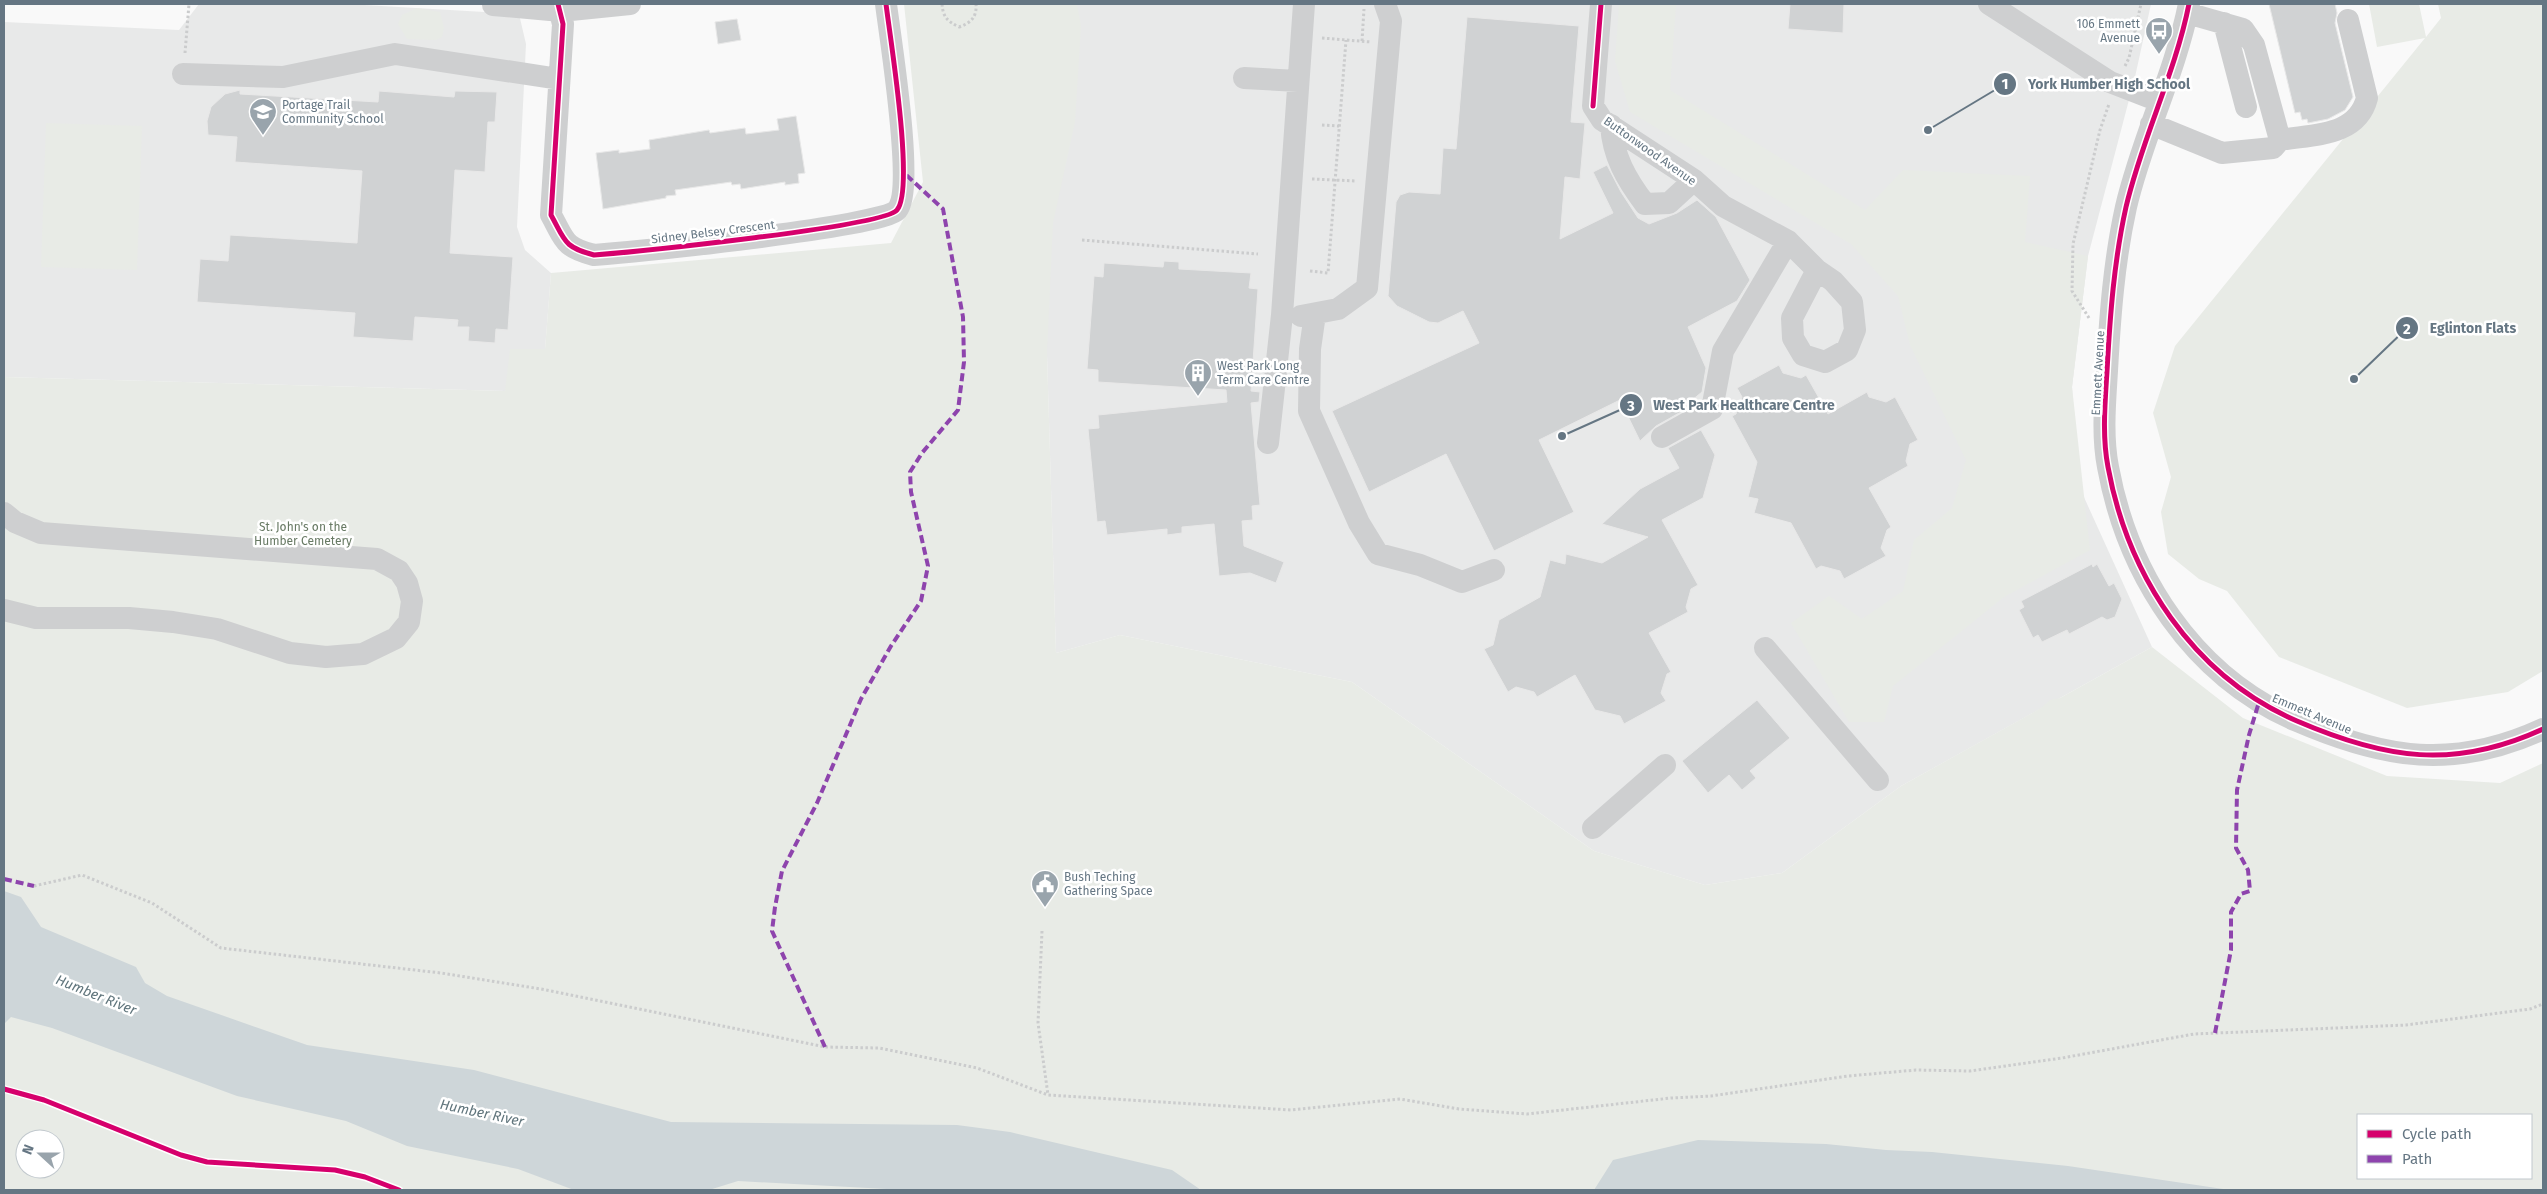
<svg xmlns="http://www.w3.org/2000/svg" width="2547" height="1194" viewBox="0 0 2547 1194" font-family="'Fira Sans',sans-serif">
  <style>
    .built { fill: #e8e9e9 }
    .green { fill: #e8ebe6; fill-rule: evenodd }
    .water { fill: #ced6d9 }
    .building { fill: #d0d2d3; stroke: #e8e8e8 }
    .lines { fill: none; stroke-linecap: round; stroke-linejoin: round }
    .path { stroke: #cbcccd; stroke-width: 3; stroke-dasharray: 2.5 2.5; stroke-linecap: butt }
    .minor { stroke: #cecfd0; stroke-width: 22 }
    .quiet { stroke: #8e44ad; stroke-width: 4; stroke-dasharray: 8 4; stroke-linecap: butt }
    .cycleway-casing { stroke: #fff; stroke-width: 8 }
    .cycleway { stroke: #d6006c; stroke-width: 5 }
    .labels { text-anchor: middle; dominant-baseline: central; stroke-width: 5; stroke-linejoin: round; paint-order: stroke }
    .poi-label { font-size: 12px; fill: #657683; stroke: #fff; text-anchor: start }
    .street-label { font-size: 12px; fill: #657683; stroke: #fff }
    .park-label { font-size: 12px; fill: #687a64; stroke: #fff }
    .water-label { font-size: 14px; font-style: italic; fill: #60757c; stroke: #fff }
    .leader { fill: none; stroke: #657683; stroke-width: 2 }
    .callout-dot { fill: #657683; stroke: #fff; stroke-width: 2 }
    .mark-label { font-size: 15px; text-anchor: middle; font-weight: bold; fill: #fff }
    .callout-label { font-size: 14px; text-anchor: middle; font-weight: bold; fill: #657683; stroke: #fff; stroke-width: 5; stroke-linejoin: round; paint-order: stroke }
  </style>
  <rect width="100%" height="100%" fill="#f9f9f9"/>
  <path class="built" d="M199 4H347L519 14 526 44 517 227 525 250 551 273 545 350 505 391 4 377V22L179 30Z
    M1031 4H2151L2135 77 2088 256 2072 387 2078 484 2152 647 1901 786 1782 873 1705 885 1594 851 1352 682 1120 635 1056 653 1038 57Z"/>
  <path class="green" d="M904 4H1077L1081 26 1075 122 1053 223 1047 353 1056 653 1120 635 1352 682 1594 851 1705 885 1782 873 1901 786 2041 708 2050 700 2060 698 2152 647 2243 718 2387 776 2500 783 2543 763V1190H4V377L505 391 510 349H545L551 273 891 243 923 182ZM2358 1115H2531V1178H2358ZM25 1139H55V1169H25Z
    M1619 4H1676L1670 90 1865 210 1903 170 2030 176 2025 242 2088 256 2072 387 2090 550 2004 597 1893 686 1884 722H1849L1791 623 1829 596 1862 619 1903 591 1914 540 1952 508 1966 460 1910 345 1898 296 1851 244 1630 112 1615 61Z
    M2369 4H2419L2426 37 2441 18 2438 4H2543V671L2508 692 2407 708 2279 657 2227 591 2199 579 2168 554 2161 512 2171 477 2153 413 2175 346 2425 38 2377 47Z
    M417 8 440 12 444 28 442 37 436 40 407 39 398 24 402 15Z
    M46 123 142 126 137 270 41 267Z"/>
  <path class="water" d="M4 891 21 897 41 927 136 967 145 983 167 996 307 1045 474 1070 671 1122 957 1125 1010 1132 1172 1170 1201 1190H905L738 1181 709 1190H574L518 1169 407 1146 346 1121 237 1096 52 1028 11 1017 4 1024Z
    M1698 1140 1826 1144 1886 1150 1932 1152 2068 1166 2230 1190H1594L1613 1160Z"/>
  <path class="building" d="M1790 4H1844L1843 33 1788 29Z
    M2269 4H2335L2337 13 2335 23 2353 97 2345 110 2328 119 2308 123 2307 119 2302 120 2300 112 2295 113Z
    M1467 17 1579 26 1571 122 1585 123 1580 179 1565 177 1560 239 1613 213 1593 172 1607 165 1621 192 1638 218 1649 224 1677 213 1697 200 1716 217 1750 280 1737 301 1688 327 1706 368 1702 392 1686 405 1688 408 1656 426 1640 441 1620 400 1539 440 1574 512 1494 551 1446 454 1369 492 1332 411 1479 343 1463 311 1438 323 1429 322 1397 306 1388 296 1396 202 1400 195 1409 192 1440 194 1443 148 1456 149Z
    M737 19 741 40 718 44 715 22Z
    M240 90V94L378 102 379 91 454 97 455 91 497 92 495 122H488L485 172 455 170 450 253 513 257 508 330 496 329 495 343 468 341 469 327H457L458 320 415 317 413 341 353 337 355 313 197 302 200 259 228 261 230 235 357 243 362 171 235 162 237 137 208 135 207 121 211 107 225 94Z
    M796 116 805 173 798 174 799 183 785 185V182L741 189 740 184 732 185 731 182 675 190 676 195 666 196V198L603 209 596 153 619 150V153L650 149 649 140 709 130 710 133 745 128 746 134 779 130 777 119Z
    M1164 261 1179 262V269L1251 273 1249 288 1258 289 1251 391 1260 392 1259 402 1251 403 1260 505 1252 506 1253 520 1242 521 1244 546 1284 562 1276 583 1250 573 1219 576 1214 524 1182 527V533L1167 535V529L1107 535 1105 521 1097 522 1088 429 1099 428 1098 415 1227 402 1226 390 1098 382V370L1087 369 1094 276 1103 277 1104 263 1163 267Z
    M1779 365 1783 373 1801 378 1806 375 1828 414 1867 392 1869 397 1886 402 1895 397 1918 440 1910 444 1906 461 1908 466 1869 488 1891 527 1887 530 1881 548 1886 556 1844 579 1840 571 1821 566 1816 569 1791 523 1754 513 1758 499 1748 497 1757 462 1732 416 1736 414 1742 397 1737 388Z
    M1701 430 1715 455 1703 498 1662 520 1698 585 1691 589 1686 607 1688 612 1649 633 1671 672 1667 674 1661 693 1666 701 1624 724 1620 716 1595 710 1575 675 1537 697 1534 692 1516 687 1508 692 1484 649 1493 645 1499 620 1540 597 1550 560 1565 564 1566 554 1602 563 1648 537 1602 524 1640 489 1679 468 1668 448Z
    M2092 564 2093 567 2097 564 2109 586 2114 583 2122 599 2115 617 2107 620 2102 617 2069 634 2067 630 2042 642 2038 635 2033 638 2019 610 2024 607 2021 601Z
    M1757 700 1790 738 1750 771 1756 778 1742 790 1729 775 1708 793 1682 761Z"/>
  <g class="lines">
    <path class="path" d="M942 4C943 17 947 21 959 27 971 23 977 17 976 4
      M1322 38 1371 42
      M1362 41 1364 9
      M185 53 189 4
      M2125 66 2129 58 2141 4
      M1322 125 1339 126
      M1312 179 1356 181
      M1082 240 1258 254
      M1310 271 1328 273 1346 40
      M2089 318 2072 291 2073 244 2100 130 2109 104
      M34 886 82 875 152 903 221 948 441 973 541 989 825 1047 879 1048 977 1068 1048 1095 1291 1110 1400 1099 1459 1109 1527 1114 1671 1098 1711 1096 1848 1076 1916 1070 1970 1071 2062 1058 2194 1034 2406 1025 2530 1009 2543 1004
      M1042 931 1038 1023 1048 1095"/>
    <path class="minor" d="M558 4 563 24 551 215C565 240 563 247 594 255 632 252 883 227 897 210 915 189 890 37 886 4
      M1601 4 1593 106 1602 120 1694 180 1723 206 1788 241 1817 270 1833 281 1852 302 1855 330 1847 350 1825 362 1803 355 1793 338 1792 318 1817 270
      M1989 4 2110 82 2159 101
      M2189 4C2175 74 2142 138 2126 207 2114 261 2110 316 2107 371 2105 403 2102 436 2108 467 2128 576 2193 676 2297 721 2385 759 2454 770 2543 729
      M493 5 561 11 630 4
      M2187 13 2243 29 2254 45 2280 140
      M2224 23 2246 107
      M183 74 283 77 395 54 559 79
      M1244 78 1298 81
      M2151 124 2222 153 2273 148 2280 140C2313 134 2357 137 2367 98L2348 20
      M1611 125C1613 156 1626 179 1645 204L1669 203 1694 180
      M1315 314 1310 349 1309 411 1359 523 1378 554 1420 565 1462 582 1494 570
      M1301 316 1338 309 1367 288 1391 21 1385 4
      M1662 437 1712 409 1723 351 1788 241
      M1268 443 1282 315 1304 4
      M4 513 15 522 41 533 377 559 399 571 407 583 412 601 409 622 396 638 363 654 326 657 290 653 217 629 173 622 129 618H36L4 610
      M1765 648 1878 780
      M1593 828 1665 765"/>
    <path class="quiet" d="M4 879 34 886
      M2215 1033 2231 950V912L2241 894 2250 891 2248 870 2236 848 2237 790 2249 735 2259 702
      M825 1047 772 931 775 907 782 871 817 803 861 699 891 646 921 601 928 566 911 492 910 472 922 453 958 410 964 362 963 317 943 209 903 172"/>
    <defs>
      <path id="cycleway" d="M558 4 563 24 551 215C565 240 563 247 594 255 632 252 883 227 897 210 915 189 890 37 886 4
        M2189 4C2175 74 2142 138 2126 207 2114 261 2110 316 2107 371 2105 403 2102 436 2108 467 2128 576 2193 676 2297 721 2385 759 2454 770 2543 729
        M1593 106 1601 4
        M4 1089 44 1100 181 1155 207 1162 335 1170 365 1177 399 1190"/>
    </defs>
    <use href="#cycleway" class="cycleway-casing"/>
    <use href="#cycleway" class="cycleway"/>
  </g>
  <defs>
    <symbol id="bus-pin" viewBox="-11 -11 22 30"><path d="M0 17L-7.5 6A9.5 9.5 0 1 1 7.5 6Z" fill="#99a4ac" stroke="#fff"/><path d="M-5-6H5V4H4V6H2V4H-2V6H-4V4H-5ZM-3.5-4V0h7V-4ZM-3.5 1.2v1.5H-2V1.2ZM2 1.2v1.5H3.5V1.2Z" fill="#fff"/></symbol>
    <symbol id="school-pin" viewBox="-11 -11 22 30"><path d="M0 17L-7.5 6A9.5 9.5 0 1 1 7.5 6Z" fill="#99a4ac" stroke="#fff"/><path d="M0-5L7-2L0 1L-7-2ZM-4 1L0 2.5L4 1V4Q0 6-4 4Z" fill="#fff"/></symbol>
    <symbol id="building-pin" viewBox="-11 -11 22 30"><path d="M0 17L-7.5 6A9.5 9.5 0 1 1 7.5 6Z" fill="#99a4ac" stroke="#fff"/><path d="M-4-6H4V6H1V3H-1V6H-4ZM-2.5-4.3h1.7v1.8h-1.7ZM.8-4.3h1.7v1.8H.8ZM-2.5-1h1.7V.8h-1.7ZM.8-1h1.7V.8H.8Z" fill="#fff"/></symbol>
    <symbol id="civic-pin" viewBox="-11 -11 22 30"><path d="M0 17L-7.5 6A9.5 9.5 0 1 1 7.5 6Z" fill="#99a4ac" stroke="#fff"/><path d="M-.6-6.5H3V-4.5H.6V-3L4-1V1h2V6H-6V1h2V-1L-.6-3ZM-1.2 2.5V6h2.4V2.5Z" fill="#fff"/></symbol>
  </defs>
  <g fill-rule="evenodd">
    <use href="#bus-pin" x="2143" y="15" width="32" height="43"/>
    <use href="#school-pin" x="247" y="96" width="32" height="43"/>
    <use href="#building-pin" x="1182" y="357" width="32" height="43"/>
    <use href="#civic-pin" x="1029" y="868" width="32" height="43"/>
  </g>
  <g class="labels">
    <g class="poi-label">
      <text x="2140" y="24" text-anchor="end">106 Emmett<tspan x="2140" dy="14">Avenue</tspan></text>
      <text x="282" y="105">Portage Trail<tspan x="282" dy="14">Community School</tspan></text>
      <text x="1217" y="366">West Park Long<tspan x="1217" dy="14">Term Care Centre</tspan></text>
      <text x="1064" y="877">Bush Teching<tspan x="1064" dy="14">Gathering Space</tspan></text>
    </g>
    <g class="street-label">
      <text transform="translate(1650 151) rotate(35)">Buttonwood Avenue</text>
      <text transform="translate(713 232) rotate(-7)">Sidney Belsey Crescent</text>
      <text transform="translate(2098 373) rotate(-87)">Emmett Avenue</text>
      <text transform="translate(2312 714) rotate(23)">Emmett Avenue</text>
    </g>
    <g class="park-label">
      <text x="303" y="527">St. John's on the<tspan x="303" dy="14">Humber Cemetery</tspan></text>
    </g>
    <g class="water-label">
      <text transform="translate(96 995) rotate(22)">Humber River</text>
      <text transform="translate(482 1113) rotate(12)">Humber River</text>
    </g>
  </g>
  <path class="leader" d="M1928 130L2005 84M2354 379L2407 328M1562 436L1631 405"/>
  <g class="callout-dot">
    <circle cx="1928" cy="130" r="5"/>
    <circle cx="2354" cy="379" r="5"/>
    <circle cx="1562" cy="436" r="5"/>
    <circle cx="2005" cy="84" r="12"/>
    <circle cx="2407" cy="328" r="12"/>
    <circle cx="1631" cy="405" r="12"/>
  </g>
  <g class="mark-label">
    <text x="2005" y="89">1</text>
    <text x="2407" y="334">2</text>
    <text x="1631" y="411">3</text>
  </g>
  <g class="callout-label">
    <text x="2109" y="89">York Humber High School</text>
    <text x="2473" y="333">Eglinton Flats</text>
    <text x="1744" y="410">West Park Healthcare Centre</text>
  </g>
  <rect width="2547" height="1194" fill="none" stroke="#657683" stroke-width="10"/>
  <rect x="2357" y="1114" width="175" height="65" fill="#ffffff" stroke="#c1c8cd"/>
  <rect x="2367" y="1130" width="25" height="8" fill="#d6006c" stroke="#c1c8cd"/>
  <text x="2402" y="1139" font-size="15" fill="#657683">Cycle path</text>
  <rect x="2367" y="1155" width="25" height="8" fill="#8e44ad" stroke="#c1c8cd"/>
  <text x="2402" y="1164" font-size="15" fill="#657683">Path</text>
  <g transform="translate(40 1154) rotate(291)"><circle r="24" fill="#ffffff" stroke="#c1c8cd"/>
  <path d="M0-4L9 19L0 12L-9 19Z" fill="#99a4ac"/>
  <text y="-8" font-size="14" font-weight="bold" text-anchor="middle" fill="#657683">N</text>
  </g>
</svg>
